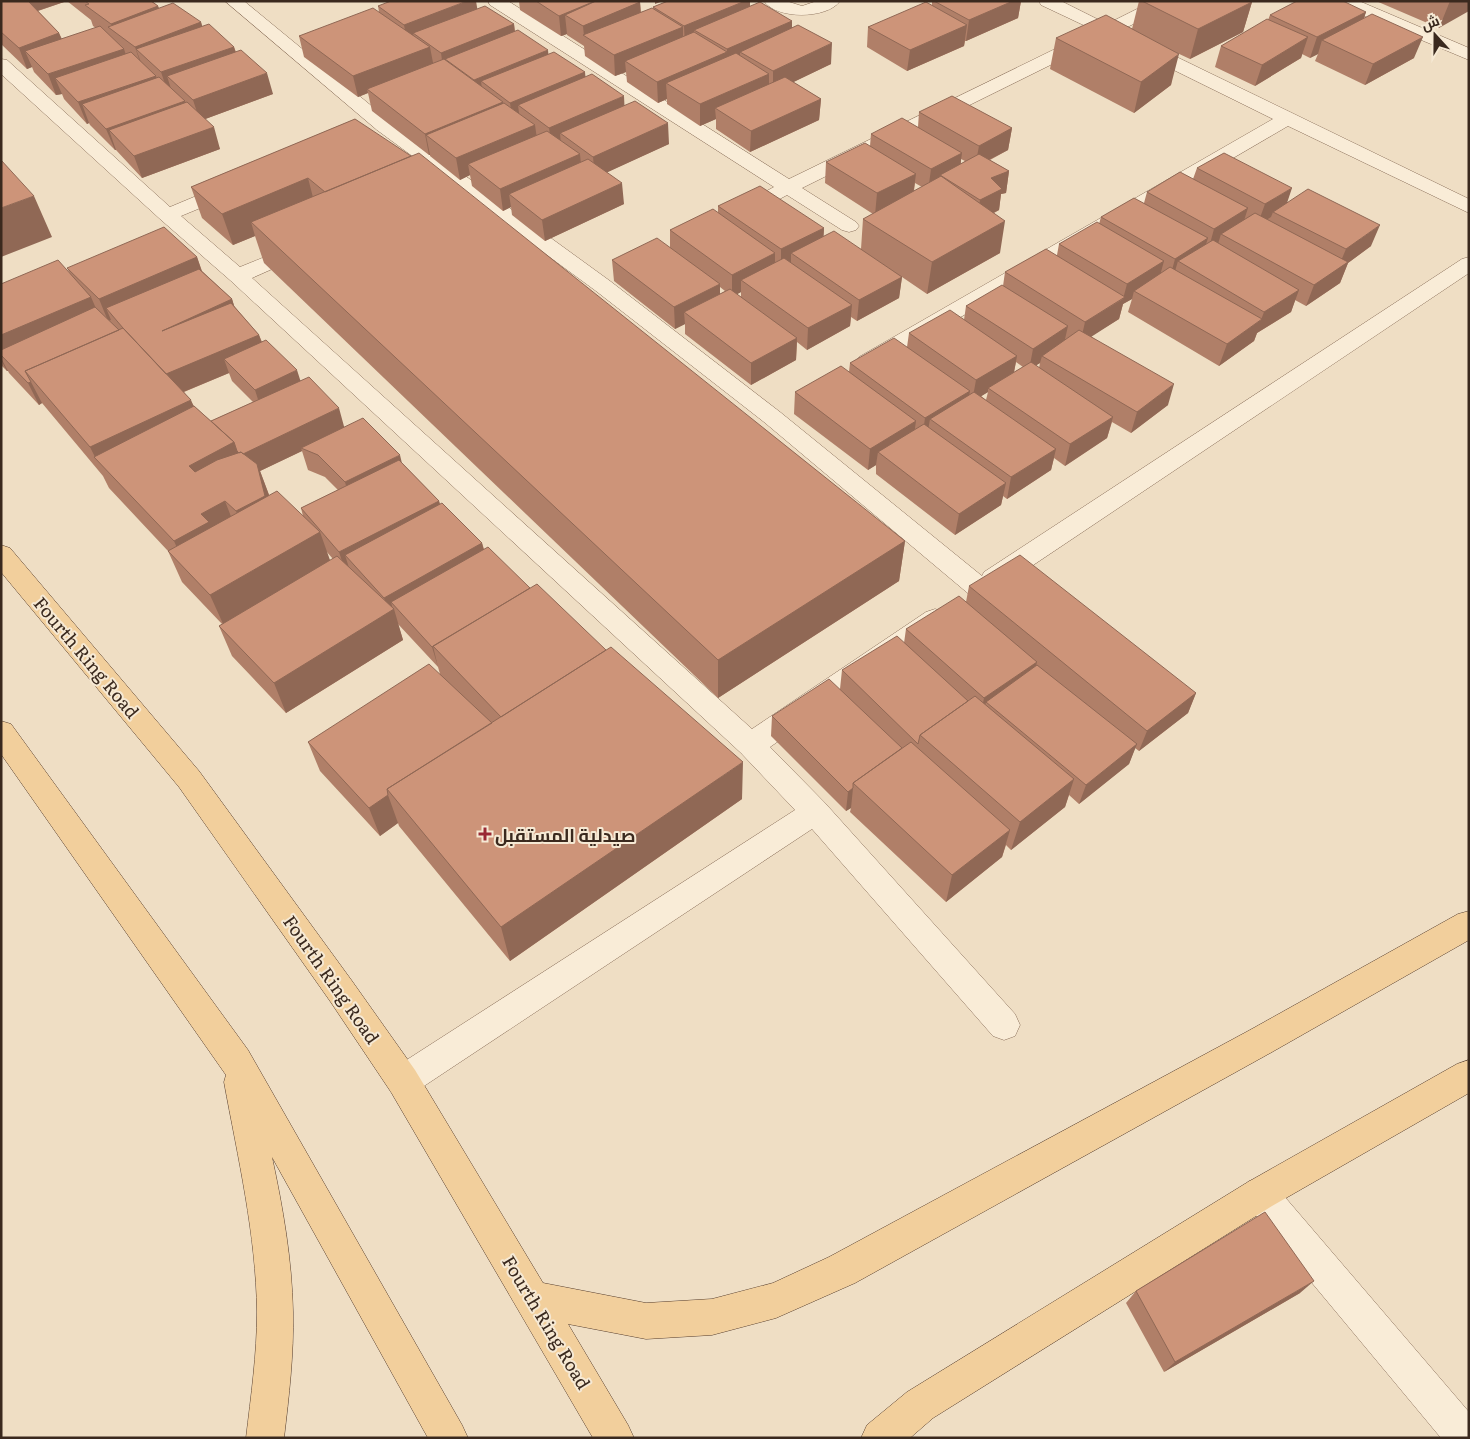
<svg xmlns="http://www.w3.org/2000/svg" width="1470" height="1439" viewBox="0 0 1470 1439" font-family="Literata,Cairo,serif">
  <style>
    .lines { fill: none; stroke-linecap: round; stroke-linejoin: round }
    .minor-casing { stroke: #8a6f5a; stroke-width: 1 }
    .major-casing { stroke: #573e2e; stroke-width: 1 }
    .minor { fill: #f9ecd7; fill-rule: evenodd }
    .major { fill: #f2cf9c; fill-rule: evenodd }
    .wall { fill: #b07f68; fill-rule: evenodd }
    .shaded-wall { fill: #906855 }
    .building { fill: #cd9479; stroke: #906855 }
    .poi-dot { fill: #9a2934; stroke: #f6e9d4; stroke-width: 2 }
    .labels { text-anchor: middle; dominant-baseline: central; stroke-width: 4; stroke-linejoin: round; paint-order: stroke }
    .street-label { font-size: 18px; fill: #3a291e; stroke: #f6e9d4 }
    .poi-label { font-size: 18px; font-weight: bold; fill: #3a291e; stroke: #f6e9d4; text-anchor: start }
  </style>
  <rect width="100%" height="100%" fill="#efdec4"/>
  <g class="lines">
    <defs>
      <path id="minor" d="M225 1H244L391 122 610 281 780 412 982 576 984 572 1462 259 1469 257V273L1002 586 992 588 988 595 979 597 970 595 764 422 596 291 377 130Z
        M488 1H508L789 179 1094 30 1041 5 1039 1H1061L1107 24 1153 1H1175L1173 5 1121 30 1469 199V213L1288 126 875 367 867 369 859 367 856 362 859 357 1273 119 1107 37 802 188 856 222 859 226 856 230 849 232 842 230 787 195 747 217 740 219 733 217 730 213 733 209 774 187 490 5Z
        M764 1H786L802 6 817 1H840C828 19 776 20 764 1Z
        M1336 1H1359L1469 48V60L1338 5Z
        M1 59 7 60 170 207 225 184 232 182 239 184 242 188 239 192 181 216 240 267 292 246 299 244 306 246 309 250 306 254 252 278 752 729 926 612 935 609 944 612 948 619 944 626 770 747 825 803 1015 1014 1020 1025 1015 1036 1004 1040 993 1036 812 829 415 1092 403 1097 391 1092 387 1081 391 1070 795 810 741 753 231 281 160 219 1 74Z
        M1260 1177 1272 1182 1469 1412V1438H1441L1248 1206 1243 1194 1248 1182Z"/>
      <path id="major" d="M1 545 10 548 199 771 352 981 415 1070 543 1283 646 1303 712 1299 773 1283 829 1257 1250 1030 1458 914 1469 911V940L1272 1052 855 1283 776 1318 712 1335 646 1339 568 1324 628 1425 634 1438H593L391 1092 330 1001 179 787 1 572Z
        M1 721 11 724 248 1050 462 1425 468 1438H428L272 1157C283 1208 292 1260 293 1312 294 1354 289 1396 284 1438H246C251 1396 257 1354 257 1312 256 1234 238 1158 224 1082L226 1075 1 754Z
        M1469 1060V1093L1272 1206 933 1418 910 1438H861L867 1425 907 1392 1248 1182 1457 1064Z"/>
    </defs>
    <use href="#minor" class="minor-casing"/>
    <use href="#major" class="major-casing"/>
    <use href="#minor" class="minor"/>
    <use href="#major" class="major"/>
  </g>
  <path class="wall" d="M1 1 64 2 38 11 59 33 62 39 96 28 93 26 91 20 67 1H156L153 2 158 6 159 8 201 22 202 27 234 47 236 52 273 94 205 119 220 149 142 178 116 150H115L90 125 89 123 87 124 64 99 62 94 56 95 34 72 32 67 27 69 1 44Z
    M519 1H639L640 2 641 12 653 9V7L668 1H750V7L792 21V28L831 64 793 82 821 99 819 120 750 152 716 129V119L700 126 667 104V99L658 103 627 82 626 72 615 76 585 56 584 46 567 35V34L561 36 520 10Z
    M932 1H1021L1018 18 966 41H965L964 46 907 71 867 47 868 27 932 5Z
    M1139 1H1252V2L1243 32 1190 59 1175 52 1171 85 1134 113 1050 69 1056 38 1132 29Z
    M1376 1H1469L1439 28Z
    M378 6 478 9 514 24 515 32 548 54 585 72V77L624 106 669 144 607 172 624 204 545 241 512 215 511 207 503 211 472 186 470 175 460 180 430 156V155H429L372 111 368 93 358 97 304 57 299 36 379 12Z
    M1366 12 1364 18 1414 58 1365 85 1315 61 1318 54 1310 58 1302 54 1301 58 1255 86 1215 67 1221 46 1268 20 1270 15Z
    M919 112 1012 128 1008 150 990 160 1009 171 1006 193 1001 194 999 210 994 213 1000 253 927 294 902 277 899 298 857 321 851 317 850 326 807 350 797 342 796 360 751 385 685 334V324L675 329 614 281 612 260 670 248V230L718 213V206L824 228 823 237 861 249 863 219 873 214 825 183 826 162 870 146 871 134 918 127ZM961 159 965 161 961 164ZM915 183 922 187 914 191ZM720 287 725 291 720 294ZM741 292V297L737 294Z
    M355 119 905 541 899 581 718 698 264 263 255 236 233 245 202 218 191 187Z
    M1197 168 1287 203 1371 246 1348 263 1340 283 1306 306 1295 300 1291 312 1257 333 1254 341 1219 366 1128 312 1132 299 1123 304 1119 319 1091 336 1168 405 1131 433 1112 422 1107 438 1065 466 1054 458 1051 470 1007 499 1003 496 1001 505 955 535 876 474V465L868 470 794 414 795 392 849 372 850 363 907 347 909 333 964 320 966 306 1003 286 1005 272 1057 255 1059 244 1099 224 1101 217 1144 203 1147 192 1193 179ZM1016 362 1023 367 1014 372ZM1040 363 1039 368 1036 365ZM988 392 986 400 981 396Z
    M197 257 202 271 232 299 234 306 259 335 262 342 300 380 344 427 402 463 439 501 440 504 482 543 484 549 742 799 510 961 399 826 398 823 380 836 320 771 308 742 440 674 438 667 398 624 403 640 286 713 232 656 219 626 222 624 182 582 168 551 109 488 103 476 42 403 39 405 9 373 8 371H7L1 365V284L70 274 67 268ZM229 373 232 381 253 402 211 421 194 406 184 392ZM302 451 308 470 325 477 338 490 301 508 303 516 269 495 260 471ZM326 551 333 559 330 561Z
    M969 586 1196 693 1188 713 1139 751 1135 748 1129 764 1079 804 1069 795 1065 807 1011 850 1006 845 1002 857 946 902 850 812 851 808 846 811 771 736 772 716 840 689 842 670 904 643 906 629 966 602Z
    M1136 1291 1300 1293 1164 1372 1126 1303Z"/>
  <path class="shaded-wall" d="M1 1H64V2L1 23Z
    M467 1H476L479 19 413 33 415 43 408 46 404 25Z
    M595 1 640 2 641 22 584 36 583 26 565 15 567 34 561 36 559 16Z
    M655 1H663L655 4Z
    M745 1H750V20L694 30V43L685 47 684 26Z
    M1013 1H1021L1018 18 966 41 969 20Z
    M1450 1H1469V11L1439 28Z
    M1252 2 1243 32 1190 59 1198 29Z
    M158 6 165 27 114 32 111 24Z
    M1366 12 1359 32 1322 40 1318 54 1310 58 1317 37Z
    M792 21V42L740 52V65L666 83 667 99 658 103 657 82 727 52V49Z
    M201 22 207 43 136 49 143 68H142L135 47Z
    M514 24 516 45 445 59 447 72 444 74 441 53Z
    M967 25 964 46 907 71 910 50Z
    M683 27V48L625 61 626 72 615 76 614 55Z
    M59 33 67 53 25 51 32 67 27 69 19 48Z
    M1308 37 1301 58 1255 86 1262 65Z
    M1423 37 1414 58 1365 85 1373 64Z
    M832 43 831 64 773 92V71Z
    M234 47 240 68 167 76 172 92 168 93 161 72Z
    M430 47 434 68 367 89 368 93 358 97 353 76Z
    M124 49 131 70 55 78 62 94 56 95 48 74Z
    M548 50 550 71 481 81 483 98 477 101 474 80Z
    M1179 54 1171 85 1134 113 1141 82Z
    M585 72 587 93 518 105 520 121 513 124 510 103Z
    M267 73 273 94 200 121 193 100Z
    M769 74V95L715 108 716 119 700 126V104Z
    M156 76 163 97 82 104 89 123 87 124 78 102Z
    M624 96 625 117 560 133 561 145 552 149 549 128Z
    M821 99 819 120 750 152 751 131Z
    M185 101 192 122 109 130 116 150H115L106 129Z
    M503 102 506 123 426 135 430 155H429L425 134Z
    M668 123 669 144 595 178 593 157Z
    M535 125 538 146 468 164 470 175 460 180 456 158Z
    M214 127 220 149 142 178 134 156Z
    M1012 128 1008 150 975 167 979 146Z
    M962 153 959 174 940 175 939 185 928 191 931 169Z
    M580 154 582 175 509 194 511 207 503 211 500 189Z
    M1009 171 1006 193 1001 194 999 210 977 221 980 200 991 178Z
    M916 174 913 195 875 215 877 193Z
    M308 178 316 209 251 222 255 236 233 245 222 214Z
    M622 183 624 204 545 241 542 220Z
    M1292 188 1285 209 1273 212 1271 217 1257 226 1265 204Z
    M34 196 52 237 1 257V208Z
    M1248 208 1241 230 1221 234 1218 244 1208 251 1214 229Z
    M1005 221 1000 253 927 294 932 262Z
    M1380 225 1371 246 1348 263 1340 283 1306 306 1314 285 1338 268 1346 249Z
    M824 228 823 250 791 253V266L781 271V249Z
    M1208 238 1201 260 1178 261 1173 278 1169 281 1175 259Z
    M775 253V274L741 280V292L732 297V275Z
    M197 257 204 278 106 308 111 320 108 321 99 299Z
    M1164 261 1158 283 1134 291 1132 299 1123 304 1119 319 1080 344 1085 322 1123 299 1127 284Z
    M902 277 899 298 857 321 859 300Z
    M720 284V305L684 312 685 324 675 329 674 307Z
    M1299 290 1291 312 1257 333 1254 341 1219 366 1227 344 1261 320 1264 312Z
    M91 297 105 329 1 355V335Z
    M232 299 239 321 162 331Z
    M852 305 850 326 807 350 808 328Z
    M1068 326 1063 348 1042 356 1040 363 1029 370 1033 349Z
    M259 335 267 357 224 359 229 373 171 397 163 375Z
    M797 338 796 360 751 385V363Z
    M1017 356 1013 377 988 388V392L972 402 976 380Z
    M1 358 8 371H7L1 360Z
    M297 370 304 392 262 412 255 390Z
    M31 382 42 403 39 405 28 383Z
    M1174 384 1168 405 1131 433 1137 412Z
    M970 391 966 412 930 419 927 436 922 439 925 418Z
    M191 400 204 431 96 459 90 447Z
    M339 408 345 430 301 448 302 451 260 471 269 495 248 542 236 511 241 455Z
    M1113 417 1107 438 1065 466 1070 444Z
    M916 421 913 442 878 452 876 465 868 470 870 449Z
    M234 442 246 473 202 497 189 466Z
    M1056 449 1051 470 1007 499 1011 477Z
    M400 455 405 476 351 504 345 482Z
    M1006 483 1001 505 955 535 959 514Z
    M225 501 237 532 188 572 174 541 201 514Z
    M439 501 444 522 345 555 350 571 346 573 339 552Z
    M320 532 331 563 224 626 210 595Z
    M905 541 899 581 718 698V660Z
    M482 543 487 564 391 602 393 610 394 609 403 640 286 713 274 683 389 612 384 598Z
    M433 646 438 667 432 647Z
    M1037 662 1032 682 986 702 983 715 980 718 984 698Z
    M1196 693 1188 713 1139 751 1147 731Z
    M1137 744 1129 764 1079 804 1086 785Z
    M743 762 742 799 510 961 501 927Z
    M1074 779 1065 807 1011 850 1020 822Z
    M853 788 851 808 846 811 848 792Z
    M388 795 398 823 380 836 369 808Z
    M1010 830 1002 857 946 902 952 875Z
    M1314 1281 1300 1293 1164 1372 1175 1362Z"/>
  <path class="building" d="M1 1H28L59 33 19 48 1 32Z
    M85 1H151L158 6 111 24 85 5 89 4Z
    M391 1H467L404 25 378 6Z
    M536 1H595L559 16Z
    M596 1H639L640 2 583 26 565 15Z
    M668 1H745L684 26 653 7Z
    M934 1H1013L969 20Z
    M1142 1H1252V2L1198 29Z
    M1297 1H1343L1366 12 1317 37 1270 15Z
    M760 2 792 21 727 49 694 30Z
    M926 2 967 25 910 50 868 27Z
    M173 3 201 22 135 47 108 27Z
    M485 6 514 24 441 53 413 33Z
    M373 8 430 47 353 76 299 36Z
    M652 8 683 27 614 55 583 35Z
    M1372 14 1423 37 1373 64 1322 40Z
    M1106 15 1179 54 1141 82 1056 38Z
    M1267 19 1308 37 1262 65 1221 46Z
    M209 24 234 47 161 72 136 49Z
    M798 25 832 43 773 71 740 52Z
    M100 26 124 49 48 74 25 51Z
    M518 30 548 50 474 80 445 59Z
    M694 32 727 52 657 82 625 61Z
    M241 50 267 73 193 100 167 76Z
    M131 52 156 76 78 102 55 78Z
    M554 52 585 72 510 103 481 81Z
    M736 53 769 74 700 104 666 83Z
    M444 59 503 102 425 134 367 89Z
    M592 74 624 96 549 128 518 105Z
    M159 77 185 101 106 129 82 104Z
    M785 77 821 99 751 131 715 108Z
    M952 96 1012 128 979 146 919 112Z
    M635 101 668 123 593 157 560 133Z
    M187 102 214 127 134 156 109 130Z
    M504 103 535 125 456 158 426 135Z
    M902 118 962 153 931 169 871 134Z
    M355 119 411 156 325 192 308 178 222 214 191 187Z
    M547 131 580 154 500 189 468 164Z
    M865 143 916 174 877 193 826 162Z
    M419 153 905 541 718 660 251 222Z
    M1224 153 1292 188 1265 204 1197 168Z
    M979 154 1009 171 991 178 1002 189 980 200 940 175Z
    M588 159 622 183 542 220 509 194Z
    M1 160 34 196 1 208Z
    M1180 172 1248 208 1214 229 1147 192Z
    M941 176 1005 221 932 262 863 219Z
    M760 186 824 228 781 249 718 206Z
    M1308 189 1380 225 1346 249 1273 212Z
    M1134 198 1208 238 1175 259 1101 217Z
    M713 209 775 253 732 275 670 230Z
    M1255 213 1348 262 1314 285 1221 234Z
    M1097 222 1164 261 1127 284 1059 244Z
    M164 227 197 257 99 299 67 268Z
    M834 231 902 277 859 300 791 253Z
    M657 238 720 284 674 307 612 260Z
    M1213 240 1299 290 1264 312 1178 261Z
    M1046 249 1125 297 1085 322 1005 272Z
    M784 258 852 305 808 328 741 280Z
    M58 260 91 297 1 335V284Z
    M1170 267 1262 319 1227 344 1134 291Z
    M199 269 232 299 162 331 231 303 259 335 166 374 123 328 106 308Z
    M1002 285 1068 326 1033 349 966 306Z
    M730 289 797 338 751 363 684 312Z
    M95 307 119 330 25 371 31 382 28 383 1 355V350Z
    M950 310 1017 356 976 380 909 333Z
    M123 328 191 400 90 447 25 371Z
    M1079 330 1174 384 1137 412 1042 356Z
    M894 338 970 391 925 418 850 363Z
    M266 340 297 370 255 390 224 359Z
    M1031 362 1113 417 1070 444 988 388Z
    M841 366 916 421 870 449 795 392Z
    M309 377 339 408 243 454 241 452 239 453 237 451 234 442 211 421Z
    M974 392 1056 449 1011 477 930 419Z
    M194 406 234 442 189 466 195 472 217 460 241 452 257 464 265 496 236 511 225 501 201 514 209 522 174 541 94 457Z
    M363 418 400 455 345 482 318 455 301 448Z
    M924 424 1006 483 959 514 878 452Z
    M399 460 439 501 339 552 301 508Z
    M277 491 320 532 210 595 168 551Z
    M442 503 482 543 384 598 345 555Z
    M488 547 530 588 432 647 391 602Z
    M1020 555 1196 693 1147 731 969 586Z
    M337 556 394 609 274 683 219 626Z
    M537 584 606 650 501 717 433 646Z
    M959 596 1037 662 984 698 906 629Z
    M897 636 968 701 920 735 918 744 842 670Z
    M611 647 743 762 501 927 387 789Z
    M429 664 492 723 387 789 388 795 369 808 308 742Z
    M1037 665 1137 744 1086 785 986 702Z
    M829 679 902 748 853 783V788L848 792 772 716Z
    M975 696 1074 779 1020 822 920 735Z
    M911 742 1010 830 952 875 853 783Z
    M1265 1212 1314 1281 1175 1362 1136 1291Z"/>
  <path class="poi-dot" d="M482.5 826.5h5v5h5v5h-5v5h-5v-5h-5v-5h5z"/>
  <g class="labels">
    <g class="street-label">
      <text transform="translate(87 657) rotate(50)">Fourth Ring Road</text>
      <text transform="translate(332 979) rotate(55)">Fourth Ring Road</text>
      <text transform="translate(547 1322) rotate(59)">Fourth Ring Road</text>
    </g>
    <g class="poi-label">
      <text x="495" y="834">صيدلية المستقبل</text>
    </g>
  </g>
  <rect width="1470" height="1439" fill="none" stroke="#3a291e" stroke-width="5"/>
  <g transform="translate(1435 35) rotate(339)" stroke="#f6e9d4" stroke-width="4" paint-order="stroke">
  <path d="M0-4L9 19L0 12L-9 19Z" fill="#3a291e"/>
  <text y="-8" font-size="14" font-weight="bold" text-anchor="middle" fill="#3a291e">ش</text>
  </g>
</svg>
